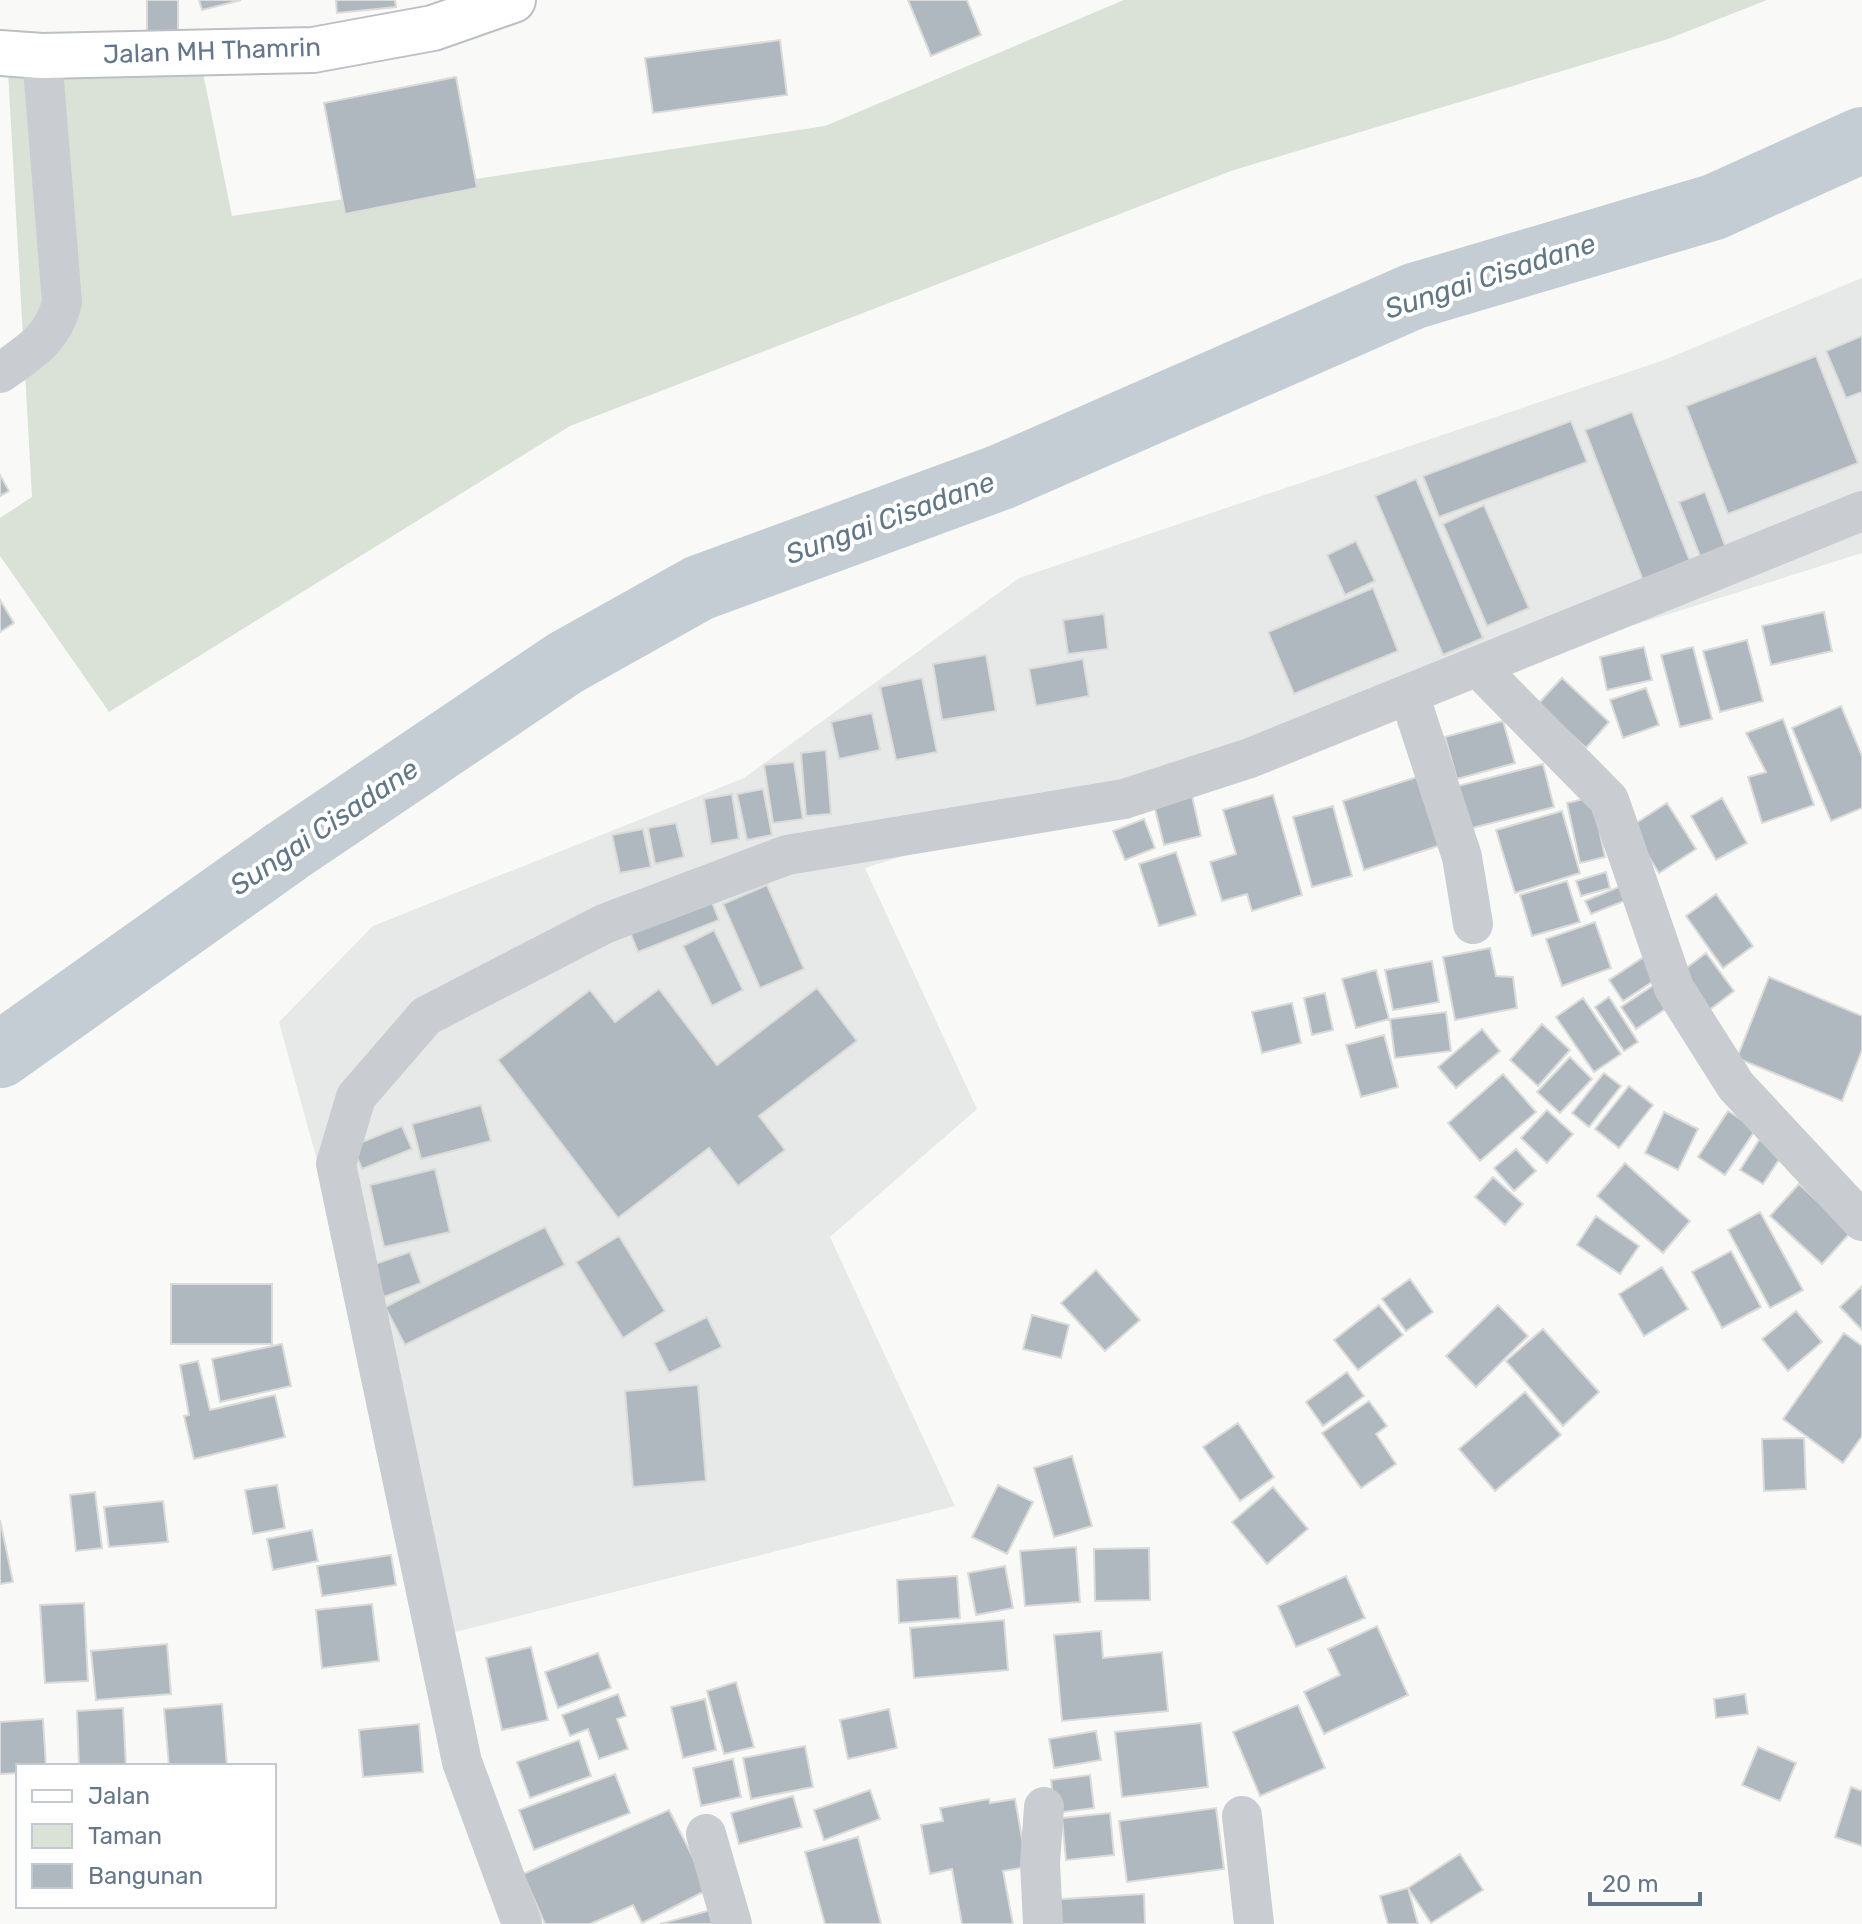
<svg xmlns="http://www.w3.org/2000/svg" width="1862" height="1924" viewBox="0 0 1862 1924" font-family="Rubik,sans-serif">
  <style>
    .built { fill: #e7e9e8 }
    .green { fill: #dae2d8 }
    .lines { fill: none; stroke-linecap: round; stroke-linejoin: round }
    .river { stroke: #c3cdd3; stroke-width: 66 }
    .building { fill: #afb7bf; stroke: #dbdcd9; stroke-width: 2 }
    .secondary-casing { stroke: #bbc0c5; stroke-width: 48 }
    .street { stroke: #c9cdd1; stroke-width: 40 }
    .secondary { stroke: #fff; stroke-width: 44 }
    .labels { text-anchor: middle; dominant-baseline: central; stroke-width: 8; stroke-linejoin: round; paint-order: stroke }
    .street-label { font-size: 26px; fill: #66778b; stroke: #fff }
    .water-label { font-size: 28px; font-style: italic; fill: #627886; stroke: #fff }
  </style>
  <rect width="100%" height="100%" fill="#f9faf7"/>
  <path class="built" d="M1862 278V553L865 868 977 1109 830 1237 955 1506 447 1634 279 1022 373 926 744 778 1019 578 1664 360Z"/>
  <path class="green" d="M1124 0H1767L1668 39 1231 171 570 426 109 712 0 556V518L32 497 8 72 202 68 232 216 825 126Z"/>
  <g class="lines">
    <path class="river" d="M0 1055 287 851 565 663 699 588 1001 477 1414 296 1714 207 1862 140"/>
  </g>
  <path class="building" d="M147 0H178V40H147Z
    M199 0H241L202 10Z
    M336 0H395L396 7 337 13Z
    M908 0H967L981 35 931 56Z
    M780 40 787 95 653 113 645 58Z
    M456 77 477 188 345 214 324 103Z
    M1862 336V392L1846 398 1826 351Z
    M1816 356 1858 463 1728 514 1686 406Z
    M1632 412 1691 564 1644 583 1585 430Z
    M1571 421 1587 462 1439 517 1423 476Z
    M0 475 9 491 0 496Z
    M1416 479 1483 638 1443 655 1375 496Z
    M1705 492 1727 551 1702 561 1679 502Z
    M1484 505 1529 608 1487 626 1443 524Z
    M1356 541 1375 581 1345 595 1327 555Z
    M1373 588 1398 651 1294 694 1268 632Z
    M0 600 14 623 0 632Z
    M1824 612 1832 651 1771 665 1762 626Z
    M1104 614 1108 649 1068 654 1063 620Z
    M1747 640 1763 701 1720 712 1703 651Z
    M1644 647 1652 680 1607 690 1600 657Z
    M1693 647 1712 719 1680 727 1661 655Z
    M986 655 996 711 942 720 933 664Z
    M1083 659 1089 696 1036 706 1029 669Z
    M922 678 937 752 896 760 880 687Z
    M1562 678 1609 722 1586 748 1538 704Z
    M1646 688 1659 725 1623 738 1610 700Z
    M1841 706 1862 756V808L1831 821 1792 728Z
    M872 713 880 750 839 759 831 722Z
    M1783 719 1814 805 1762 823 1748 777 1766 772 1746 733Z
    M1503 721 1515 763 1457 779 1445 737Z
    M826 750 831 814 806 816 801 753Z
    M794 762 803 819 773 823 764 765Z
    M1543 764 1554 807 1468 829 1458 786Z
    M1420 776 1441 845 1364 870 1343 801Z
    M763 789 772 835 747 840 737 794Z
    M732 794 739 839 711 844 704 799Z
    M1273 795 1302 895 1252 911 1247 894 1222 901 1210 862 1236 854 1223 810Z
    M1192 796 1201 836 1164 845 1154 805Z
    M1592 797 1605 857 1580 863 1567 803Z
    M1722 798 1747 843 1716 860 1691 816Z
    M1667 803 1696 849 1659 873 1630 827Z
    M1333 806 1352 876 1312 887 1293 817Z
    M1562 811 1580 873 1515 893 1496 830Z
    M1144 819 1155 848 1125 860 1113 831Z
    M676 823 684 857 655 864 648 828Z
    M643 829 651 867 620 873 612 835Z
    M1176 852 1196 915 1159 926 1139 864Z
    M1606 872 1610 888 1581 896 1576 881Z
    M1567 881 1580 922 1532 936 1520 895Z
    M1626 884 1632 898 1591 914 1585 901Z
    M767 885 804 969 760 988 723 904Z
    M707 890 719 920 638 952 626 922Z
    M1716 894 1753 946 1723 968 1686 916Z
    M1595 922 1611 968 1562 986 1546 939Z
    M714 930 743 990 712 1006 683 946Z
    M1490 948 1496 976 1513 977 1517 1008 1455 1020 1443 957Z
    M1706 953 1734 991 1708 1011 1680 973Z
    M1644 957 1658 978 1623 1001 1609 980Z
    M1432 961 1439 1002 1393 1010 1385 970Z
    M1376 970 1389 1019 1356 1028 1342 979Z
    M1769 977 1862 1016V1050L1842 1101 1737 1058Z
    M1657 983 1671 1005 1636 1029 1621 1007Z
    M817 988 857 1041 759 1116 785 1150 738 1186 709 1148 618 1218 498 1060 590 990 615 1022 659 989 717 1065Z
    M1325 993 1333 1030 1312 1035 1304 998Z
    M1609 997 1638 1042 1624 1051 1595 1007Z
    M1583 998 1621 1054 1594 1072 1556 1017Z
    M1292 1003 1301 1043 1262 1053 1252 1012Z
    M1446 1012 1451 1051 1395 1058 1390 1019Z
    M1542 1024 1570 1050 1538 1086 1510 1060Z
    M1482 1029 1500 1051 1456 1088 1438 1067Z
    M1384 1035 1398 1087 1361 1097 1346 1045Z
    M1570 1057 1592 1079 1560 1113 1537 1092Z
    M1604 1073 1621 1086 1589 1127 1572 1113Z
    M1503 1074 1536 1112 1480 1161 1448 1123Z
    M1629 1086 1653 1105 1619 1148 1595 1129Z
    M481 1105 491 1141 421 1159 412 1124Z
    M1547 1110 1573 1134 1547 1163 1521 1138Z
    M1728 1111 1756 1129 1725 1175 1698 1157Z
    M1664 1112 1698 1129 1678 1170 1645 1153Z
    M402 1126 412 1149 362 1169 352 1146Z
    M1763 1134 1786 1149 1763 1184 1740 1170Z
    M1516 1149 1536 1171 1514 1191 1494 1168Z
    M1625 1163 1690 1221 1663 1253 1597 1196Z
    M435 1169 450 1232 384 1247 370 1185Z
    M1493 1177 1523 1204 1505 1225 1475 1197Z
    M1799 1184 1851 1232 1822 1264 1770 1216Z
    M1760 1212 1803 1290 1770 1308 1728 1230Z
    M1596 1216 1639 1246 1620 1274 1577 1245Z
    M545 1227 565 1265 405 1345 385 1307Z
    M619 1236 665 1311 623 1338 576 1262Z
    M1731 1251 1761 1307 1722 1328 1692 1272Z
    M410 1252 421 1283 384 1297 372 1265Z
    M1662 1267 1688 1309 1644 1336 1619 1294Z
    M1096 1270 1140 1320 1105 1351 1061 1303Z
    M1410 1279 1433 1312 1406 1331 1382 1299Z
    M171 1284H272V1344H171Z
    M1862 1286V1330L1840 1307Z
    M1379 1305 1403 1335 1358 1370 1334 1340Z
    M1498 1305 1528 1336 1476 1387 1446 1356Z
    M1796 1311 1822 1342 1788 1371 1762 1339Z
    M1032 1315 1069 1325 1061 1358 1023 1349Z
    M707 1317 722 1347 669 1373 654 1343Z
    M1543 1329 1599 1392 1563 1426 1506 1361Z
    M1844 1333 1862 1346V1436L1843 1463 1783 1419Z
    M282 1344 291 1386 220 1402 212 1359Z
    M198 1361 210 1410 275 1395 285 1437 194 1459 184 1416 189 1415 180 1365Z
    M1347 1372 1364 1396 1323 1426 1306 1402Z
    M698 1385 706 1481 633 1487 625 1391Z
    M1525 1392 1561 1435 1495 1491 1459 1449Z
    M1369 1401 1387 1426 1376 1434 1396 1464 1361 1488 1322 1433Z
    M1238 1423 1274 1477 1240 1501 1203 1447Z
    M1804 1438 1806 1489 1764 1491 1762 1439Z
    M1072 1456 1092 1526 1054 1537 1034 1468Z
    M277 1485 285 1528 253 1534 245 1490Z
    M998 1485 1033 1502 1007 1554 972 1537Z
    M1273 1487 1308 1529 1267 1564 1232 1522Z
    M95 1492 102 1548 76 1551 70 1495Z
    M163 1501 168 1542 109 1547 104 1507Z
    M0 1520 13 1582 0 1584Z
    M312 1530 318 1561 273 1570 267 1539Z
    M1076 1547 1080 1602 1025 1606 1020 1551Z
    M1149 1548 1150 1600 1095 1601 1094 1549Z
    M391 1555 396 1585 322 1596 317 1566Z
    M1005 1566 1013 1608 976 1615 968 1573Z
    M957 1576 960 1618 899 1623 897 1580Z
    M1346 1576 1365 1618 1296 1647 1278 1606Z
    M84 1603 88 1681 45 1683 40 1605Z
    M372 1604 379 1661 322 1668 316 1610Z
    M1004 1620 1008 1670 914 1678 910 1628Z
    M1377 1626 1408 1695 1324 1734 1304 1692 1340 1675 1328 1649Z
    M1101 1631 1103 1658 1162 1652 1168 1711 1062 1721 1054 1635Z
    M167 1644 171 1694 96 1700 91 1651Z
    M531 1647 548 1720 502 1730 486 1658Z
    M598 1653 611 1688 558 1708 545 1672Z
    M736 1682 754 1747 724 1754 707 1691Z
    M618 1694 626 1716 617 1719 628 1749 599 1759 588 1729 570 1736 562 1715Z
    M1745 1694 1748 1714 1716 1718 1714 1699Z
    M705 1699 716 1750 683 1758 671 1707Z
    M222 1704 227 1766H169L164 1709Z
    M1298 1705 1325 1768 1260 1796 1233 1732Z
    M123 1708 126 1766H79L77 1711Z
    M889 1709 897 1748 848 1759 840 1720Z
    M43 1719 46 1766H18V1773L0 1774V1722Z
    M1201 1723 1208 1787 1122 1797 1115 1732Z
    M419 1724 423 1772 363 1777 359 1730Z
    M1096 1731 1101 1760 1054 1768 1049 1739Z
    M579 1740 591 1776 530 1798 517 1762Z
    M805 1746 813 1787 751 1799 743 1758Z
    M1758 1747 1796 1763 1780 1801 1742 1785Z
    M733 1759 741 1797 701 1806 693 1768Z
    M615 1774 630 1813 534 1850 519 1810Z
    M1090 1775 1094 1808 1055 1813 1051 1780Z
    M1851 1787 1862 1791V1846L1835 1837Z
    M870 1790 880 1819 824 1840 814 1810Z
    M793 1796 802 1827 739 1844 731 1813Z
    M989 1799 990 1803 1015 1799 1027 1867 1003 1871 1013 1924H962L952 1869 930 1874 921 1825 943 1821 940 1808Z
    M1216 1808 1224 1869 1127 1882 1119 1821Z
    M669 1810 709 1889 642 1923 633 1905 590 1924H545L523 1874Z
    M1110 1813 1114 1855 1066 1860 1062 1818Z
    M858 1837 881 1924H825L805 1852Z
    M1460 1854 1483 1890 1431 1923 1408 1888Z
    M1408 1888 1418 1924H1388L1380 1896Z
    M1144 1894 1145 1924H1047L1046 1900Z
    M718 1908 722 1924H660Z"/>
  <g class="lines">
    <defs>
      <path id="secondary" d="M0 53 42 56 313 50 433 28 513 0"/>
    </defs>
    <use href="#secondary" class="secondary-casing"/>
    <path class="street" d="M0 373C29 353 54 338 62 302L42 56
      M1478 667 1609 800 1674 988 1736 1086 1862 1221
      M1409 694 1462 857 1473 924
      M1242 1816 1254 1924
      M706 1834 732 1924
      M522 1924 462 1762 336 1164 356 1097 426 1016 604 924 787 855 1124 799 1250 758 1862 511
      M1043 1924 1040 1863 1044 1807"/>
    <use href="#secondary" class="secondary"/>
  </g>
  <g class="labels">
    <g class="street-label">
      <text transform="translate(212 51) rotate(-2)">Jalan MH Thamrin</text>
    </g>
    <g class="water-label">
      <text transform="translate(1490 276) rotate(-18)">Sungai Cisadane</text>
      <text transform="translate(890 518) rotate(-20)">Sungai Cisadane</text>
      <text transform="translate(324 827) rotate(-34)">Sungai Cisadane</text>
    </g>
  </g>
  <rect x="16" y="1764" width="260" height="144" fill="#ffffff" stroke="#c2c9d1" stroke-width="2"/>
  <rect x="32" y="1790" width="40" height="12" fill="#ffffff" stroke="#c2c9d1" stroke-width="2"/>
  <text x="88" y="1804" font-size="24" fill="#66778b">Jalan</text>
  <rect x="32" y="1824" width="40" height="24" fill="#dae2d8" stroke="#c2c9d1" stroke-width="2"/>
  <text x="88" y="1844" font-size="24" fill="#66778b">Taman</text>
  <rect x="32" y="1864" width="40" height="24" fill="#afb7bf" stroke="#c2c9d1" stroke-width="2"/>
  <text x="88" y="1884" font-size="24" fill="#66778b">Bangunan</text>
  <path d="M1590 1892v12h110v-12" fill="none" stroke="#66778b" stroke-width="4"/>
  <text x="1602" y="1892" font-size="24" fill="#66778b" stroke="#ffffff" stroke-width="6" paint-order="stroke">20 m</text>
</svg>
